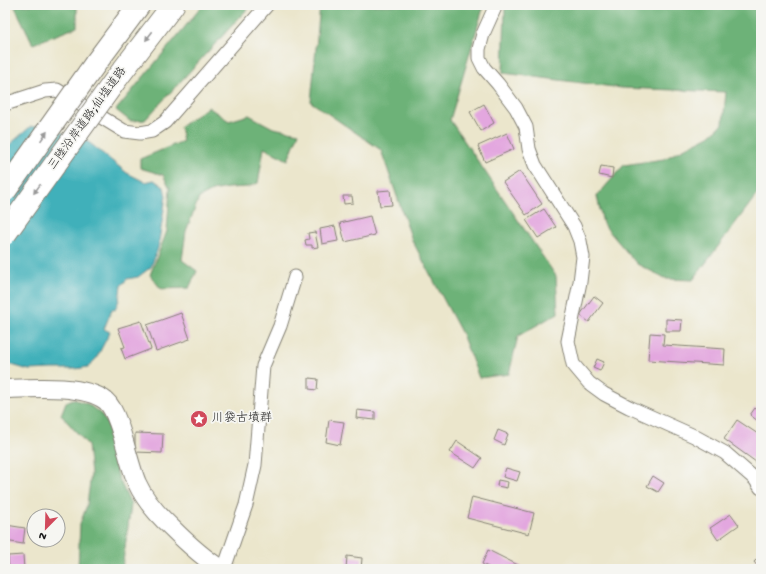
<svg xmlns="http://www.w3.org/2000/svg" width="766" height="574" viewBox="0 0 766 574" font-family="'Gochi Hand','Klee One',sans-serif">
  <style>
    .forest { fill: #6db278; stroke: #44674a }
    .water { fill: #40b0ba; stroke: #2e666b }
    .building { fill: #e3a7df }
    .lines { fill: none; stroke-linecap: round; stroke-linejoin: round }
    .street-casing { stroke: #848174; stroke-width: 15 }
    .secondary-casing { stroke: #848174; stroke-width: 20 }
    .highway-casing { stroke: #848174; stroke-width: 24 }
    .street { stroke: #fff; stroke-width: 13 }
    .secondary { stroke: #fff; stroke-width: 18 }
    .highway { stroke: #fff; stroke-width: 22 }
    .highway-bridge-casing { stroke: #848174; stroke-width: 24; stroke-linecap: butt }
    .highway-bridge { stroke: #fff; stroke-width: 22 }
    .oneway { fill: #999 }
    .labels { text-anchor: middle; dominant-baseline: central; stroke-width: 3.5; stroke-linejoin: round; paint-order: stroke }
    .street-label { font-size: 12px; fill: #1c1c1c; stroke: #f6f6f2 }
    .poi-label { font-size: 12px; fill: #1c1c1c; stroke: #f6f6f2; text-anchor: start }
  </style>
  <rect width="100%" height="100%" fill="#f6f6f2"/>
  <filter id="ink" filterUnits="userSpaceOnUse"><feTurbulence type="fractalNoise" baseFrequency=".025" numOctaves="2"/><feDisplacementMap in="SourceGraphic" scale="8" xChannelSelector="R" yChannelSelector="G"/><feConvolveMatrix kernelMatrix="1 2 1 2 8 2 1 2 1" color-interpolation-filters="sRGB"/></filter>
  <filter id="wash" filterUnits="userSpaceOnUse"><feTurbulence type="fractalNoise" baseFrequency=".012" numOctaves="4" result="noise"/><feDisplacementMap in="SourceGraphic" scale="16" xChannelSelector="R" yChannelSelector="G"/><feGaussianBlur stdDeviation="0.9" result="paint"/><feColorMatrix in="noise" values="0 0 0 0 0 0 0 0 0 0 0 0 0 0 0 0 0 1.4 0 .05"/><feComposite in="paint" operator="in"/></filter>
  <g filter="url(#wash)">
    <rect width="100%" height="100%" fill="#ebe6cc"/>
    <path class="forest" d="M14 5H77V27L33 44Z
      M203 5H251L145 120 130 121 116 110Z
      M320 5H484L450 120 556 276 558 313 518 336 509 374 479 378 462 334 412 240 381 150 311 102Z
      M507 5H761V189L693 280 667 279 637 264 603 224 597 196 624 165 664 159 709 136 723 124 726 92 622 88 503 73 505 8Z
      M208 107 229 121 249 115 273 128 299 133 288 160 264 148 258 183 248 187 228 188 212 191 199 198 186 231 182 260 197 271 189 288 161 289 150 275 167 231 170 188 163 175 140 168V159L183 141 180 127Z
      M73 399 88 404 102 415 110 429 111 454 119 479 131 505 122 569H78L80 524 87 505 91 474 88 445 61 415 66 402Z"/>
    <path class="water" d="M39 126 86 140 127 173 145 182 154 180 164 187 166 196 158 248 151 267 138 277 127 279 121 286 119 300 115 310 112 309 104 329 110 332 96 359 88 367 75 369H52L29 370 5 363V150L9 145 30 127Z"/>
    <g id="blocks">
      <path class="building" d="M484 104 494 123 481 131 470 112Z
        M507 133 514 149 485 162 478 146Z
        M601 166 613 168 612 178 599 175Z
        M520 171 542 204 526 215 503 182Z
        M390 190 392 205 380 206 378 191Z
        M343 196H352L353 203 344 204Z
        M544 209 556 227 538 238 526 220Z
        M370 216 375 235 345 242 340 223Z
        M335 226 338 241 322 244 320 229Z
        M315 232 318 247 312 248V245H306L305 240 309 239 308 233Z
        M594 296 603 303 589 322 580 315Z
        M181 313 190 339 156 351 147 325Z
        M666 319 682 320 681 331H666Z
        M141 321 151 349 125 359 121 348 125 347 118 328Z
        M650 333 664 334 663 345 725 349 724 365 648 360Z
        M597 359 604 362 600 371 593 368Z
        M309 378 318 379 317 390 309 389Z
        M755 408 761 413V417L758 421 750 415Z
        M357 410 375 412V420L356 418Z
        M329 420 344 422 340 445 326 442Z
        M737 420 761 436V454L756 462 724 439Z
        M498 430 508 434 504 445 494 440Z
        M135 433 163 434 162 453 135 452Z
        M457 441 482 458 475 468 450 452Z
        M506 468 520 472 517 481 503 477Z
        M653 476 664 483 658 492 647 486Z
        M498 480 508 482 507 488 497 486Z
        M472 497 534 513 529 534 467 518Z
        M731 514 739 525 718 540 710 528Z
        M6 525 25 528 23 544 5 541Z
        M488 550 526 569H492L482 564Z
        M23 555 24 569H9L8 556Z
        M761 555V569H760L754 562Z
        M347 556 362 558 361 569H346Z"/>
    </g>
  </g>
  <g filter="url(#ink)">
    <use href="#blocks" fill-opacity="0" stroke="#848174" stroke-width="1"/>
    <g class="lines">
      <defs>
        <path id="street" d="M496 5 483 34 479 49V58L484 68 498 84 516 108 526 127 529 149 535 165 574 226 580 241 583 257 580 282 568 341 573 364 589 383 604 394 629 407 694 436 725 453 755 479 761 488
          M5 104 45 91 57 90 124 131 140 133 152 131 165 122 267 5
          M224 569 246 505 255 465 263 366 280 326 295 277"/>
        <path id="secondary" d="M5 389C32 388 84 384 106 401 120 413 128 463 137 483 145 501 158 515 172 528 188 544 202 557 221 569"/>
        <path id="highway" d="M95 64 139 5
          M117 78 173 5"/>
      </defs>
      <use href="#street" class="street-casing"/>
      <use href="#secondary" class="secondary-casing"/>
      <use href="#highway" class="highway-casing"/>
      <use href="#street" class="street"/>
      <use href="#secondary" class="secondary"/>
      <use href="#highway" class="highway"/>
      <defs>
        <path id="highway-bridge" d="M5 191 95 64
          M5 234 117 78"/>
      </defs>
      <use href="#highway-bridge" class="highway-bridge-casing"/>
      <use href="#highway-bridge" class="highway-bridge"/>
    </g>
    <defs><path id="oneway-solid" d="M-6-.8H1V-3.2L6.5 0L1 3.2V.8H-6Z"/></defs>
    <g class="oneway">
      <use href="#oneway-solid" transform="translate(149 36) rotate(127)"/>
      <use href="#oneway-solid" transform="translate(44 136) rotate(-55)"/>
      <use href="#oneway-solid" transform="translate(37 189) rotate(126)"/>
    </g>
  </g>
  <defs>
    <symbol id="sight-disc" viewBox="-11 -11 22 22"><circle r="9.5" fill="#d1495b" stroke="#f6f6f2"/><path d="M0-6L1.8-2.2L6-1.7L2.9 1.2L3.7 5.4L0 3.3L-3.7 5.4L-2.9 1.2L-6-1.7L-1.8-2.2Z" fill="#fff"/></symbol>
  </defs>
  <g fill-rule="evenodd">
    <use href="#sight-disc" x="189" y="409" width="20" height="20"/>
  </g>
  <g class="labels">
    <g class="street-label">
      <text transform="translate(88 119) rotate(-54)">三陸沿岸道路;仙塩道路</text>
    </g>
    <g class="poi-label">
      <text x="212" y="419">川袋古墳群</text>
    </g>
  </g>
  <rect width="766" height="574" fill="none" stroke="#f6f6f2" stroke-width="20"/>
  <g transform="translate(46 528) rotate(203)"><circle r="19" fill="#f6f6f2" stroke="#9f9f9c"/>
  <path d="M0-3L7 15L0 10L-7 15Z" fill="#d1495b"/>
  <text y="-6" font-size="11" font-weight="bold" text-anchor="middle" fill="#1c1c1c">N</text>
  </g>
</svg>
